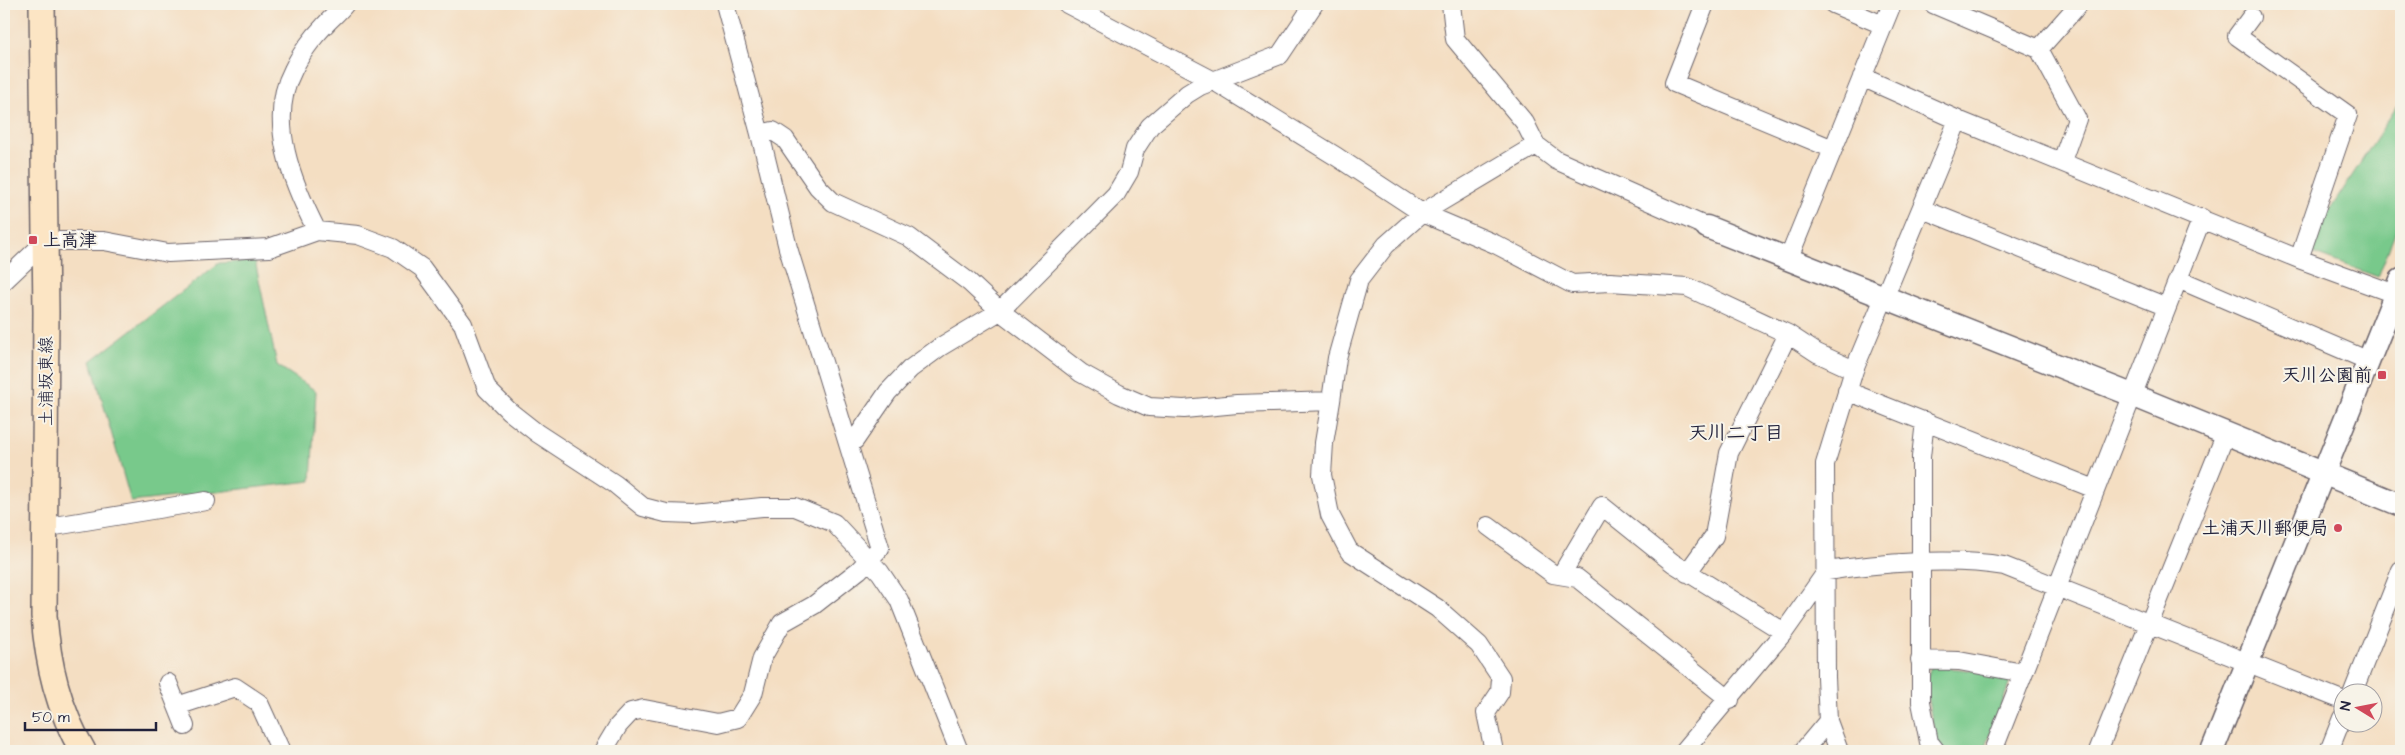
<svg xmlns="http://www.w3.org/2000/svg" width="2405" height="755" viewBox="0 0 2405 755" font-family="'Architects Daughter','Klee One',sans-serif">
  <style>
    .green { fill: #78c98b; stroke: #4d7663 }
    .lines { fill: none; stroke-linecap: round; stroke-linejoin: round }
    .minor-casing { stroke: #6c646a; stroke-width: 20 }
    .tertiary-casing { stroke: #6c646a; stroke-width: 25 }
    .secondary-casing { stroke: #6c646a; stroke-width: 28 }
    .minor { stroke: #fff; stroke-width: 18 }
    .tertiary { stroke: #fff; stroke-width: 22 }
    .secondary { stroke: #fce5c4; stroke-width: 25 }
    .poi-dot { fill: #d1495b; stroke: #f7f3e8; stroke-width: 2 }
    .labels { text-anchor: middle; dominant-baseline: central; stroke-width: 4; stroke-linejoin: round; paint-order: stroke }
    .poi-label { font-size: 18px; font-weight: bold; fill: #22223b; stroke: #f7f3e8; text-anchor: end }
    .street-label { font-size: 18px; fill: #22223b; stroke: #f7f3e8 }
    .neighbourhood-label { font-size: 19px; font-weight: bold; fill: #22223b; stroke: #f7f3e8 }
  </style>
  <rect width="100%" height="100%" fill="#f7f3e8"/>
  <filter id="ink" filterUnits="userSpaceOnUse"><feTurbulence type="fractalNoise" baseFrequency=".02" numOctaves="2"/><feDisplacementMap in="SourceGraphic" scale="10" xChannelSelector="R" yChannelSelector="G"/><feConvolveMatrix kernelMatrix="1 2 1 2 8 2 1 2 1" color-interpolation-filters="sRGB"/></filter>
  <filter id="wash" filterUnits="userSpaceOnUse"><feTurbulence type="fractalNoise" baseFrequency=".0096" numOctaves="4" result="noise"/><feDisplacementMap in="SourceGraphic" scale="20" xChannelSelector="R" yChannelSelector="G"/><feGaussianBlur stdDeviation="1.12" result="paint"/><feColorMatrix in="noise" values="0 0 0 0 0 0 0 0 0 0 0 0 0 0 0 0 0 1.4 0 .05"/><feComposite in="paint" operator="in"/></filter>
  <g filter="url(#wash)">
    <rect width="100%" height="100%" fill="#f4dec2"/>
    <path class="green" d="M2401 100V218L2378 277 2304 250Z
      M255 261 277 365 316 391 311 481 131 502 91 361 219 263Z
      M1931 666 2006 674 2010 682 1984 751H1944L1936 741 1925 685Z"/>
  </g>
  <g filter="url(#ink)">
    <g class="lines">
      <defs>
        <path id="minor" d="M1067 4 1214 81 1337 157 1422 213 1536 145
          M1451 4 1455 39 1525 123 1536 145 1556 160 1707 227
          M1705 4 1674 83 1833 149
          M1833 4 1883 25
          M1933 4 2039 49 2077 119 2062 161
          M2251 17 2237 36 2348 115 2299 259
          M2039 49 2079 4
          M1862 77 1958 120
          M760 134 773 131 785 139 818 187 833 202 909 237 969 282 1000 311 1081 373 1119 394 1149 407 1184 409 1237 404 1331 401 1337 358 1359 280 1386 245 1422 213 1495 244 1572 284 1610 282 1687 287 1788 334 1817 353 1854 370
          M1922 209 2167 307
          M317 231C293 184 266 121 293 70 300 55 313 37 324 26 331 18 339 12 345 4
          M1788 260 1892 4
          M2178 279 2369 361
          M4 281 46 241H104L168 253 269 248 317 231 358 235 393 248 422 268 463 324 487 389 509 411 537 433 615 484 643 507 666 513 693 514 762 507H795L834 523 880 572 899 600 959 751
          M1847 391 2095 489
          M1331 401 1324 443 1322 475 1330 515 1349 551 1437 608 1479 645 1501 678 1500 692 1486 713 1494 751
          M1925 421 1921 457V702L1929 742 1936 751
          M849 443 855 440 888 392 910 369 940 347 1000 311 1116 194 1129 172 1135 149 1150 126 1187 94 1200 86 1280 55 1314 4
          M1488 526 1553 574 1577 578 1730 700
          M43 528 206 501
          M1687 573 1714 536 1729 453 1788 334
          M1561 575 1602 506 1673 563 1784 632
          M1920 660 1959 661 2023 673
          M168 683 177 706 235 687 259 703 281 751
          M2353 692 2401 570
          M177 706 185 726
          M603 751 618 726 631 712 644 709 718 723 738 718 753 694 762 658 782 623 814 605 859 570 880 548 788 248 760 134 725 4
          M1684 751 1784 632 1827 571C1879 563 1952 557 2004 566L2342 700
          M1803 751 1828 721
          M1839 751 1828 721 1826 677 1825 464 1854 370 1958 120 2299 259 2395 294
          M1993 751 2202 218
          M2098 751 2226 433
          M2329 751 2342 718"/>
        <path id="tertiary" d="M1707 227 2132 395 2401 505
          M2212 751 2401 280"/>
        <path id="secondary" d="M42 4 46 312 44 616C48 664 58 709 83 751"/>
      </defs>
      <use href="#minor" class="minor-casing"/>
      <use href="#tertiary" class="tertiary-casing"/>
      <use href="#secondary" class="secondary-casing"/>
      <use href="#minor" class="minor"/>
      <use href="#tertiary" class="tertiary"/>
      <use href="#secondary" class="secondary"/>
    </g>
  </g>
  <g class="poi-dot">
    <rect x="28" y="235" width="10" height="10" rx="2.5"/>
    <rect x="2377" y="370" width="10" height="10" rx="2.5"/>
    <circle cx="2338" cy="528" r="5"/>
  </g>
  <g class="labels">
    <g class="poi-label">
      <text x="43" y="240" text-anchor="start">上高津</text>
      <text x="2372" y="375">天川公園前</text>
      <text x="2328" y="528">土浦天川郵便局</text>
    </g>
    <g class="street-label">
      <text transform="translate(46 381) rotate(-90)">土浦坂東線</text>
    </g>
    <g class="neighbourhood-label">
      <text x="1736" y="433">天川二丁目</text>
    </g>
  </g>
  <rect width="2405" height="755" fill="none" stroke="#f7f3e8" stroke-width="20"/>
  <g transform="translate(2358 708) rotate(280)"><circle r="24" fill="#f7f3e8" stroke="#a29fa3"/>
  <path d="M0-4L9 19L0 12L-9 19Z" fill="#d1495b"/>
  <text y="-8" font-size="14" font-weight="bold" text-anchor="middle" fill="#22223b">N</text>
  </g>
  <path d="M25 722v8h131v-8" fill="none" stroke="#22223b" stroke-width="2.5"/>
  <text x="32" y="722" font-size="15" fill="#22223b" stroke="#f7f3e8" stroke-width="4" paint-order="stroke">50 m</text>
</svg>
